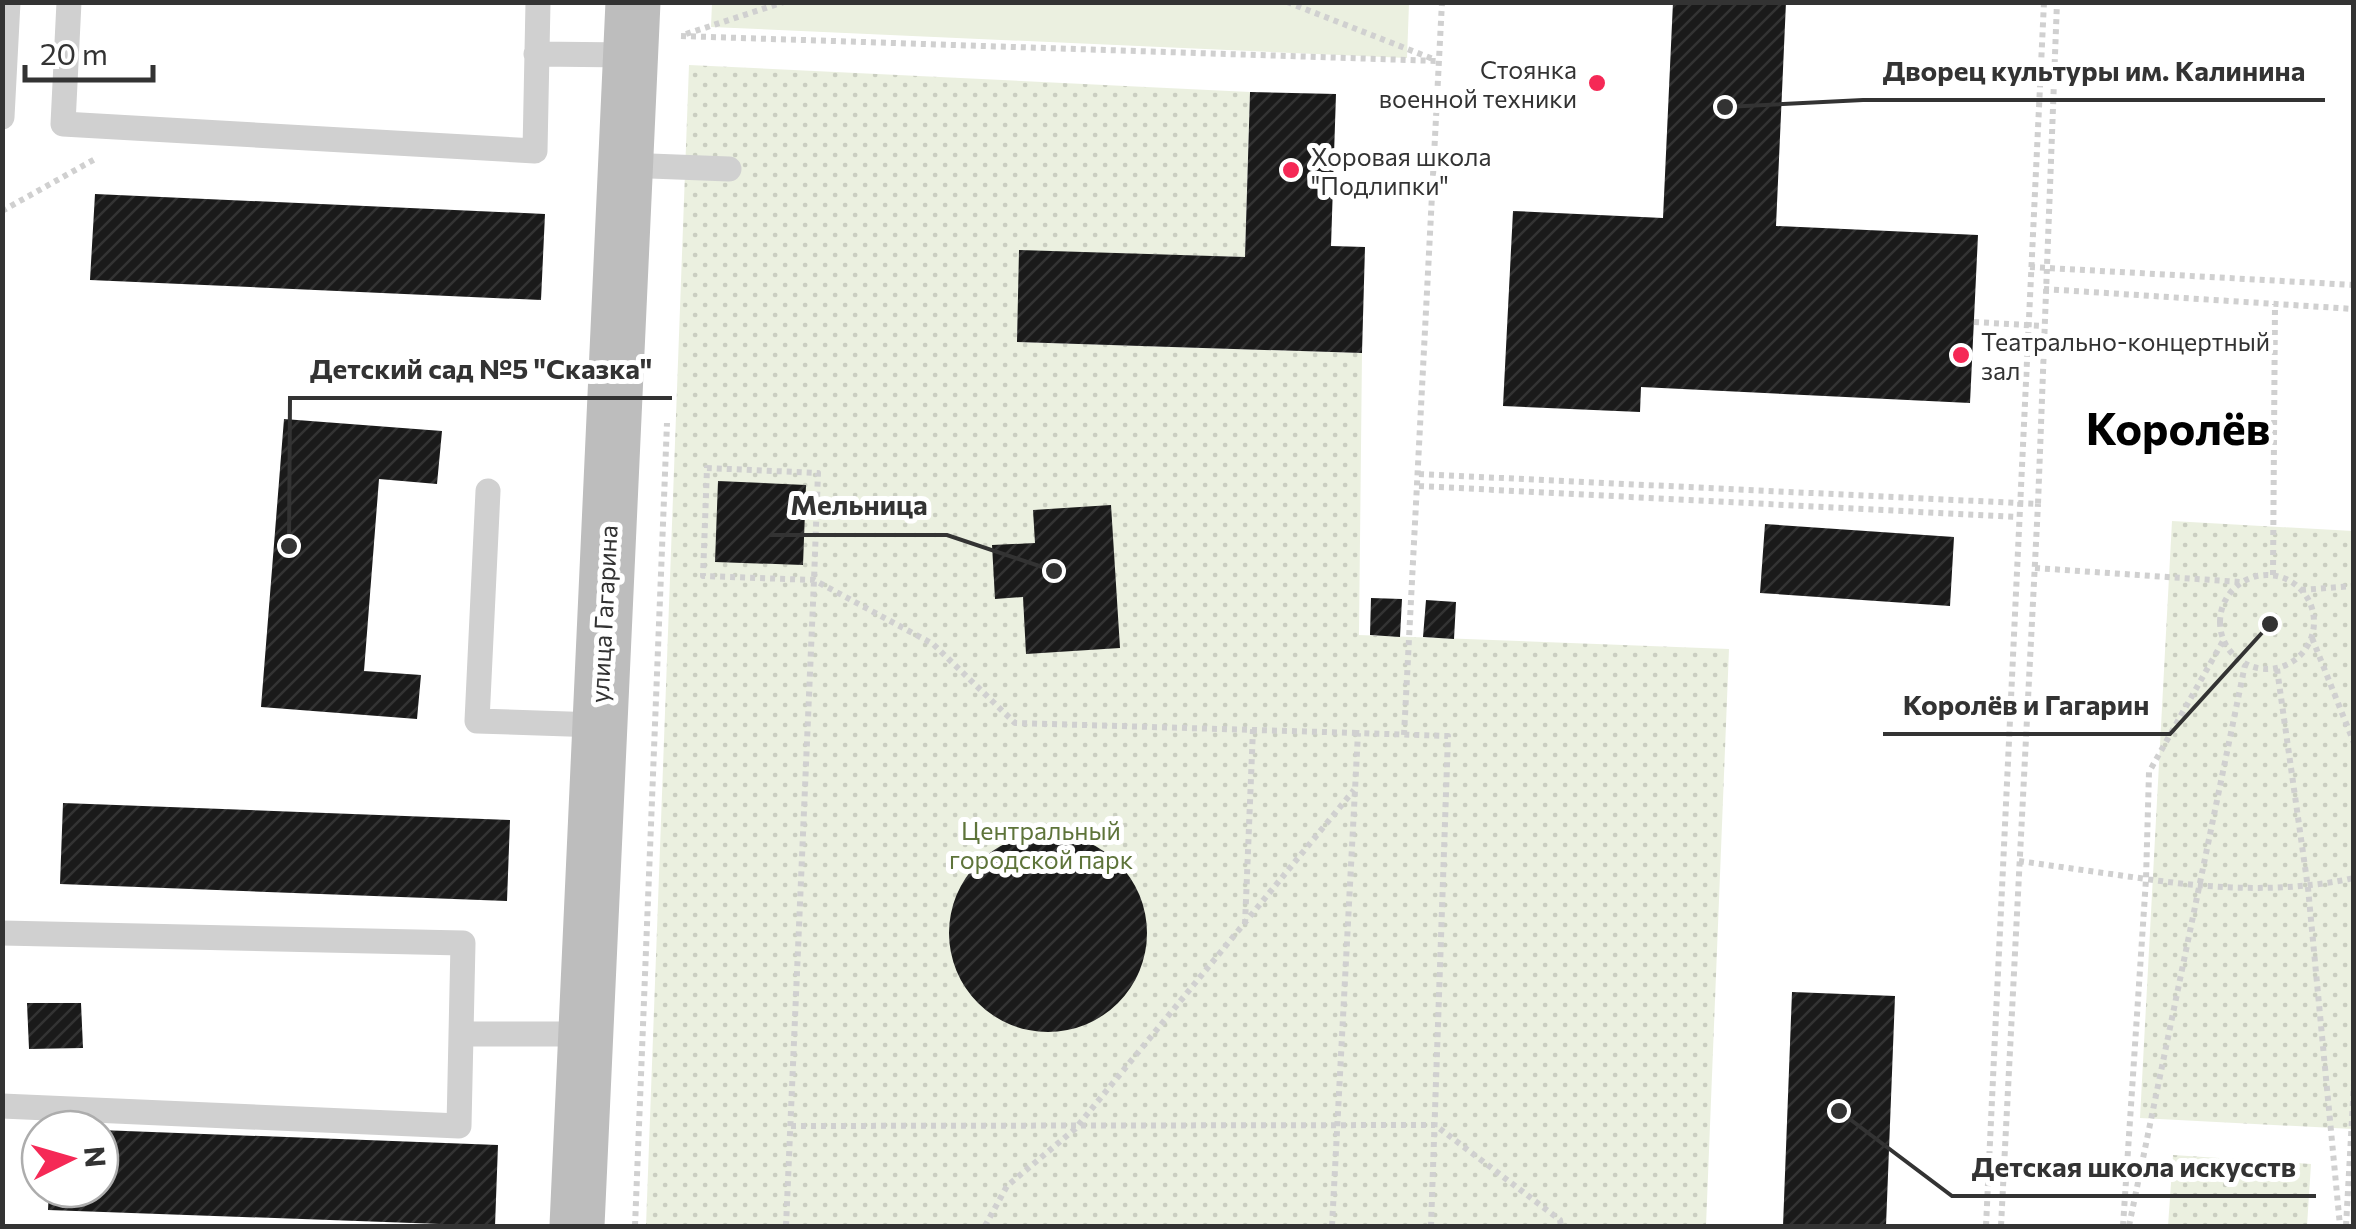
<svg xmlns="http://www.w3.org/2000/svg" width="2356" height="1229" viewBox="0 0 2356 1229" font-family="Commissioner,sans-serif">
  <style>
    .grass { fill: #ebf0e0 }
    .park { fill: url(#park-dots) }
    .building { fill: url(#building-hatch) }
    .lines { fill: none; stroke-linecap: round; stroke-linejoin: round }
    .path { stroke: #d0d0d0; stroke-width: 6; stroke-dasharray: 5 5; stroke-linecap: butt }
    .lane { stroke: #d0d0d0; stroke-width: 25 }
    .secondary { stroke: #bdbdbd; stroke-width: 55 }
    .poi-dot { fill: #f52956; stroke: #fff; stroke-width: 4 }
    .labels { text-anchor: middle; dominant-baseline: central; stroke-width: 10; stroke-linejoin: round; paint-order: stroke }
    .poi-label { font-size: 25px; fill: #333; stroke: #fff; text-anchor: start }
    .street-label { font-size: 25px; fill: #333; stroke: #fff }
    .park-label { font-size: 25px; fill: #5e743a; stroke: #fff }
    .town-label { font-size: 45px; font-weight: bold; fill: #000; stroke: #fff }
    .leader { fill: none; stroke: #333; stroke-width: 4 }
    .callout-dot { fill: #333; stroke: #fff; stroke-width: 4 }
    .callout-label { font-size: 28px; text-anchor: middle; font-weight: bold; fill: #333; stroke: #fff; stroke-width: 10; stroke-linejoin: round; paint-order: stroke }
  </style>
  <defs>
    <pattern id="park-dots" width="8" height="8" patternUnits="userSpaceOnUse" patternTransform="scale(2.5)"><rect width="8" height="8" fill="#ebf0e0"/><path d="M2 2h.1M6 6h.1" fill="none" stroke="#cacec1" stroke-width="1.8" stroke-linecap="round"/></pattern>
    <pattern id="building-hatch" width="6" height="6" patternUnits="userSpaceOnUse" patternTransform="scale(2.5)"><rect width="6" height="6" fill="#1a1a1a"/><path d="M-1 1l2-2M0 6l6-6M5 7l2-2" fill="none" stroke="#333"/></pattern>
  </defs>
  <rect width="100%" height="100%" fill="#fff"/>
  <path class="grass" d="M712 3 1409 2V3L1407 58 711 27Z"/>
  <path class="park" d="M689 65 1250 92 1245 257 1020 251 1017 342 1362 353 1359 635 1729 649 1706 1226H646Z
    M2172 521 2353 531V1129L2140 1118Z
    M2173 1155 2311 1164 2307 1226H2168Z"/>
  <path class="building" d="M1673 2H1786L1776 226 1978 235 1970 403 1641 387 1640 412 1503 406 1513 211 1663 218Z
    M1250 92 1336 94 1331 246 1365 247 1362 353 1017 342 1019 250 1245 257Z
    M95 194 545 214 541 300 90 280Z
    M284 419 442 431 437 484 379 479 364 671 421 675 417 719 261 707Z
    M718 481 806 485 803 565 715 562Z
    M1111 505 1120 648 1026 654 1023 597 995 599 992 545 1035 543 1033 510Z
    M1765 524 1954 537 1950 606 1760 593Z
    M1371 598 1402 599 1400 637 1370 635Z
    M1426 600 1456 602 1454 639 1423 637Z
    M63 803 510 820 507 901 60 884Z
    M949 933a99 99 0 1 1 198 0a99 99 0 1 1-198 0Z
    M1792 992 1895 996 1886 1226H1783Z
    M27 1003H81L83 1048 29 1049Z
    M100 1130 498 1145 495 1226 48 1210 49 1189H100Z"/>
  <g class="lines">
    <path class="path" d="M1287 2 1433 59
      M686 34 784 2
      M681 36 1439 61
      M2 211 95 159
      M2030 267 2354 285
      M2044 289 2354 309
      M1974 322 2043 326
      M1419 474 2038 504 2057 2
      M1419 486 2017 517
      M2035 568 2241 582
      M2273 575 2275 304
      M2220 622a47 47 0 1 1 94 0a47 47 0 1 1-94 0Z
      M2301 590 2354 586
      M2312 638 2354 743
      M2277 669 2308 888 2340 1226
      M1404 735 1442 2
      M2019 861 2146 879 2149 772 2223 641
      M1245 924 1253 729
      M791 1126 1435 1125 1560 1220 1561 1226
      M635 1226 667 423
      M786 1226 814 580 818 473 707 468 703 576 814 580 933 644 1015 723 1358 733
      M985 1226 1007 1186 1075 1129 1354 790
      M1332 1226 1358 733 1448 736 1431 1226
      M1986 1226 2044 2
      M2001 1226 2038 504
      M2123 1226 2146 879C2215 889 2285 893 2354 878
      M2129 1226 2245 665
      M2346 1226 2354 1083"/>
    <path class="lane" d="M69 2 63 124 535 151 538 2
      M536 54 630 55
      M2 117 8 2
      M624 165 729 169
      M488 491 477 721 598 725
      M2 933 463 943 459 1126 2 1106
      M461 1034H584"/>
    <path class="secondary" d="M577 1226 633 2"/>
  </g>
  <g class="poi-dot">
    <circle cx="1597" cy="83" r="10"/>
    <circle cx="1291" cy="170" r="10"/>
    <circle cx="1961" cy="355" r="10"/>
  </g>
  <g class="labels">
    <g class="poi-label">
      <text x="1577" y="69" text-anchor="end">Стоянка<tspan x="1577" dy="29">военной техники</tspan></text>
      <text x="1311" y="156">Хоровая школа<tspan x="1311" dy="29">"Подлипки"</tspan></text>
      <text x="1981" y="341">Театрально-концертный<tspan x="1981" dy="29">зал</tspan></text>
    </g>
    <g class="street-label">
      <text transform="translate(603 614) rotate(-87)">улица Гагарина</text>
    </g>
    <g class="park-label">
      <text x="1041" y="830">Центральный<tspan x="1041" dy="29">городской парк</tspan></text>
    </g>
    <g class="town-label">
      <text x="2178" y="426">Королёв</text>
    </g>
  </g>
  <path class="leader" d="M1725 107L1863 100H2325M289 546L290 398H672M1054 571L947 535H770M2270 624L2170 734H1883M1839 1111L1952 1196H2316"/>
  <g class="callout-dot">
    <circle cx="1725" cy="107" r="10"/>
    <circle cx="289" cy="546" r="10"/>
    <circle cx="1054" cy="571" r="10"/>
    <circle cx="2270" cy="624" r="10"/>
    <circle cx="1839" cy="1111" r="10"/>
  </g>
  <g class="callout-label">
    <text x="2094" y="81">Дворец культуры им. Калинина</text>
    <text x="481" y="379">Детский сад №5 "Сказка"</text>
    <text x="859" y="515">Мельница</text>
    <text x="2026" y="715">Королёв и Гагарин</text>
    <text x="2134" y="1177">Детская школа искусств</text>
  </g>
  <rect width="2356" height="1229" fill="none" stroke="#333333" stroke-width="10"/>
  <g transform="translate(70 1159) rotate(85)"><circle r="48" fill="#ffffff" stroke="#adadad" stroke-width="2.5"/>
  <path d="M0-8L18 38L0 25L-18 38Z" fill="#f52956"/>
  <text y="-15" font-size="28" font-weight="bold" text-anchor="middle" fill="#333333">N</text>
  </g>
  <path d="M25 65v15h128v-15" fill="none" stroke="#333333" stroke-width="5"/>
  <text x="40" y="65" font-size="30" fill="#333333" stroke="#ffffff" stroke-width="8" paint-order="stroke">20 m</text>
</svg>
